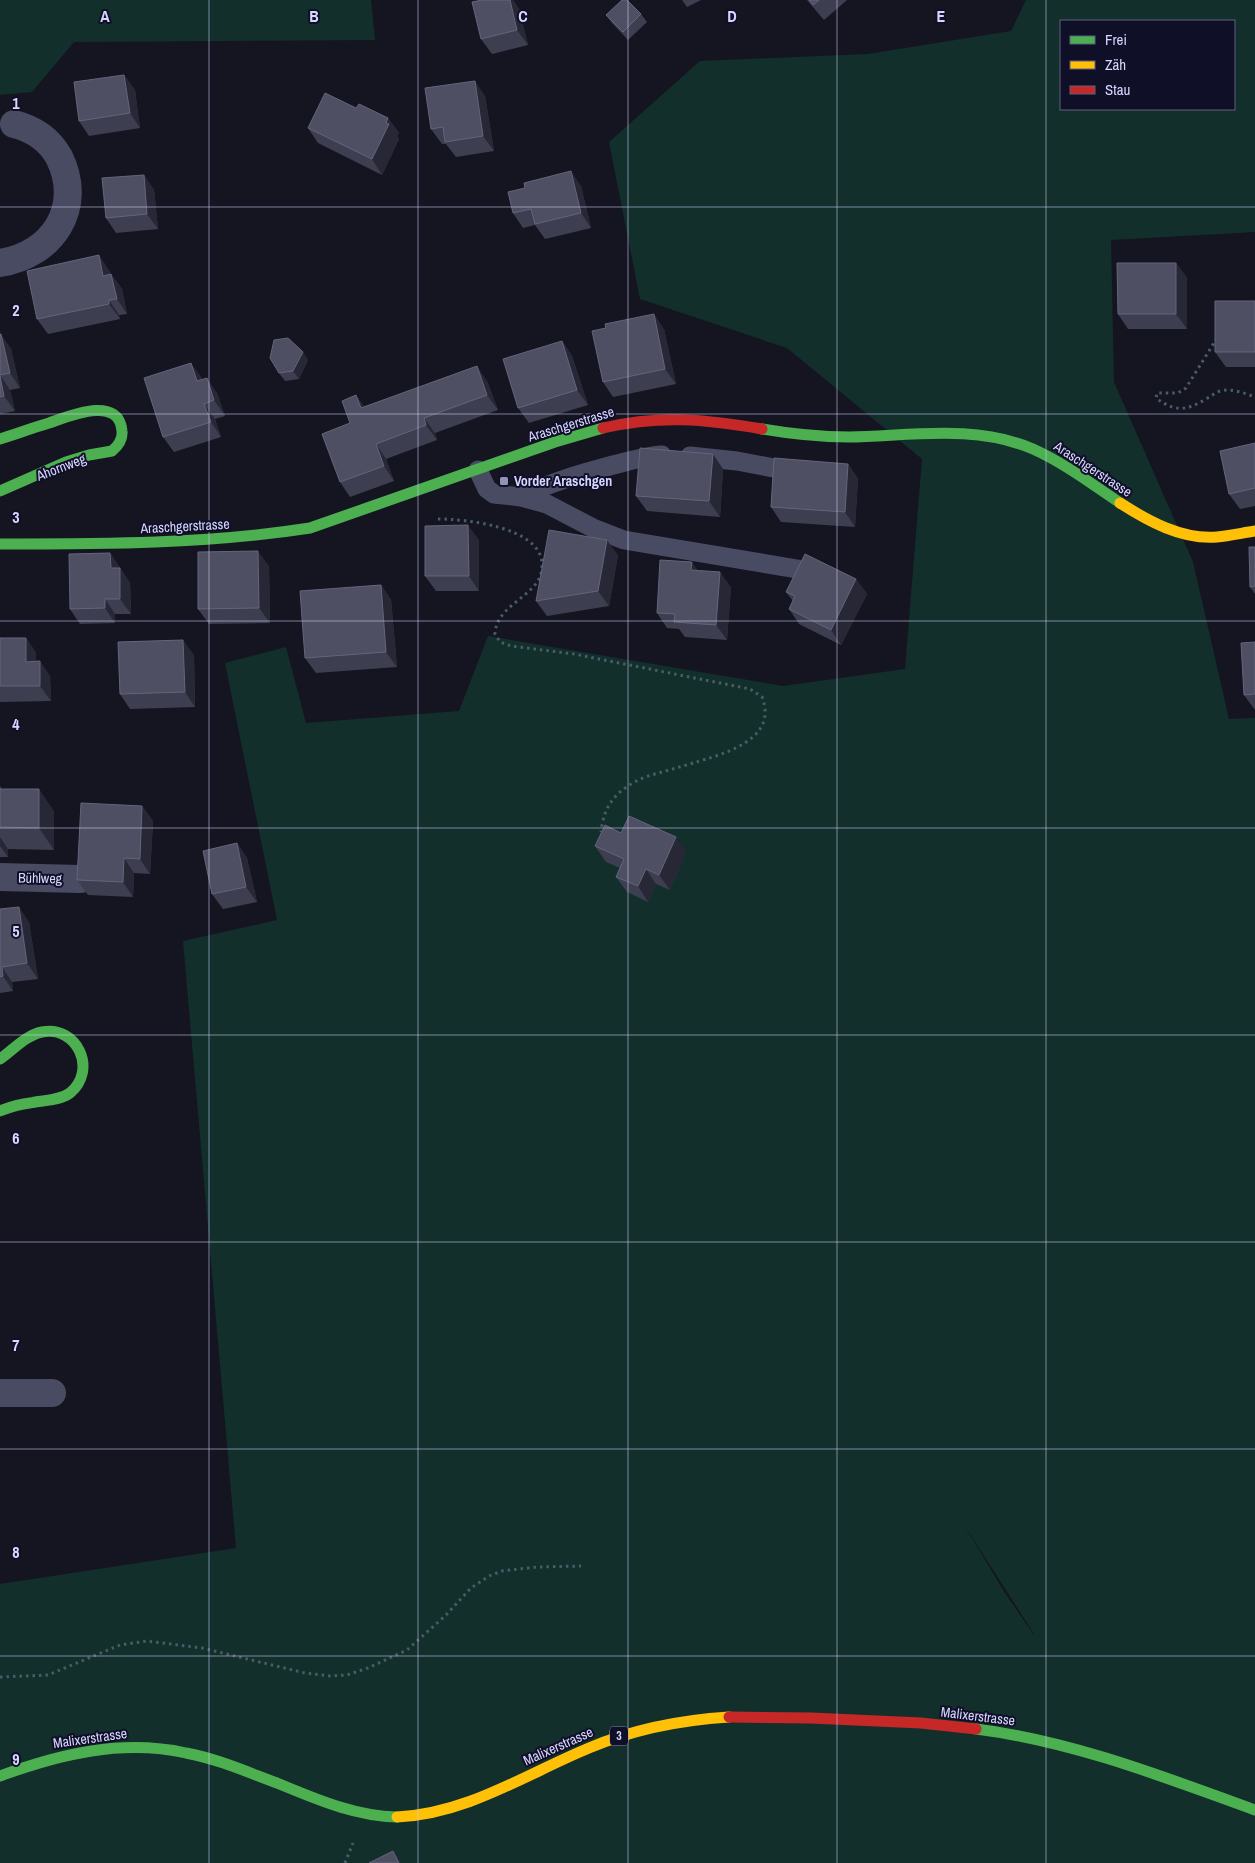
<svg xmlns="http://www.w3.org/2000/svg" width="1255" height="1863" viewBox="0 0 1255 1863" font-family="'Archivo Narrow',sans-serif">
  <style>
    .green { fill: #122f2c; fill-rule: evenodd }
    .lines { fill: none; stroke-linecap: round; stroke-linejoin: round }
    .path { stroke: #495c68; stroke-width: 3; stroke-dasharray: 2.5 4; stroke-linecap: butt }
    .lane { stroke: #494b63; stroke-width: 19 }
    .street { stroke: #494b63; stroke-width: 28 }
    .fast { stroke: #4caf50; stroke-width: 11 }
    .slow { stroke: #ffc107; stroke-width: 11 }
    .jam { stroke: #c62828; stroke-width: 11 }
    .wall { fill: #3e3e51 }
    .shaded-wall { fill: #272736 }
    .building { fill: #4f4f64; stroke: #64647c }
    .grid { fill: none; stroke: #d6d6ff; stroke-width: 1; stroke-opacity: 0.55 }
    .poi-dot { fill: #9292b2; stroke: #100f28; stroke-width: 2 }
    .labels { text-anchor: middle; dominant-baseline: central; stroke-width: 4; stroke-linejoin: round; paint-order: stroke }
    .shield { fill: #100f28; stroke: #9b9abe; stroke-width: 1 }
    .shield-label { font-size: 12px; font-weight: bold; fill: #d6d6ff }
    .street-label { font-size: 14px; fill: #d6d6ff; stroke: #100f28 }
    .poi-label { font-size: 14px; font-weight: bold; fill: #d6d6ff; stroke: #100f28; text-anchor: start }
    .grid-label { font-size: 16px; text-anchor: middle; font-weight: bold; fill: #d6d6ff; stroke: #100f28; stroke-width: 4; stroke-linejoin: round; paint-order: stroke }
  </style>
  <rect width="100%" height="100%" fill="#151522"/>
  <path class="green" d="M0 0H371L375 40 74 42 32 92 0 95Z
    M1026 0H1255V232L1111 240 1114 382 1193 562 1229 719 1255 718V1863H0V1584L236 1548 183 941 277 920 225 663 286 647 306 723 459 711 488 636 783 686 905 669 922 459 787 348 640 299 609 142 700 61 868 54 1011 31ZM1061 21H1234V109H1061ZM963 1523 1034 1634V1635L1005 1593Z"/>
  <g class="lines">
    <path class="path" d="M1217 338 1186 388 1178 393H1157L1156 398C1175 412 1186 411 1206 399 1211 396 1215 393 1220 391 1232 388 1244 393 1255 397
      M438 519C466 519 541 527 542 564 542 570 541 577 537 582 525 600 496 609 495 634L500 642 511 646 574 654 750 689 762 697C779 740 723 754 693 763 677 768 661 772 645 777 618 789 604 803 601 832
      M0 1677 48 1675 120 1645 147 1641 202 1648 305 1673 330 1676 347 1675 368 1668 407 1650 445 1616 471 1588 489 1576 502 1571 537 1567 581 1566
      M345 1863 353 1843"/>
    <path class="lane" d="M690 456 737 461 784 470
      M478 470 487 489 494 494 521 497 547 504 593 528 624 540 809 571
      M521 497C551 482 580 474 613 465 629 461 646 456 662 455"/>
    <path class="street" d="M0 263C53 255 84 207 59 157 49 139 34 129 14 124
      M0 877 80 879
      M0 1393H52"/>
    <path class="fast" d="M762 429C791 434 820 437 849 437 910 436 975 424 1033 449 1064 463 1092 484 1120 503
      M0 439C16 434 32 428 49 423 67 417 119 394 122 431 123 440 118 446 112 451L89 455 66 462 0 491
      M0 544C104 544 207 544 310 528L555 442 603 428
      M0 1059C13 1050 26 1035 42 1032 77 1025 98 1070 70 1093 59 1101 43 1100 30 1103 19 1104 10 1107 0 1111
      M976 1729C1072 1741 1164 1777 1255 1810
      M0 1776C60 1754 122 1739 186 1753 218 1759 247 1772 277 1783 316 1799 354 1816 397 1817"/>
    <path class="slow" d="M1120 503C1148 521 1182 540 1217 537 1229 536 1242 533 1255 531
      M397 1817C467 1814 526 1774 589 1748 634 1729 681 1720 729 1717"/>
    <path class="jam" d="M603 428C660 415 705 419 762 429
      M729 1717 811 1718 921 1723 976 1729"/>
  </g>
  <path class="wall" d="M482 0H513L519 9 528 45 492 54 481 39Z
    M682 0H701L687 7Z
    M807 0H847L824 20Z
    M641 14 647 22 628 40 612 23 606 15Z
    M124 75 135 90 140 128 89 136 79 121Z
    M485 96 494 151 456 157 446 144H442L431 129Z
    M356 108 388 118 399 133 397 136 399 139 382 175 318 143 308 128Z
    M144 175 154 190 158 229 116 233 106 218Z
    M581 186 591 228 545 239 535 225 523 228 513 213 525 188Z
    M1176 263 1187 278V329H1128L1118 314Z
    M109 270 110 274H111L122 289 127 314 119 315 120 319 48 334 37 319Z
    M1255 301V367H1226L1215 352Z
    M664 329 676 384 613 397 603 382Z
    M0 334 11 349 20 388 10 390 15 411 0 414Z
    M562 341 572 356 588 405 529 423 518 408Z
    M308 360 299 379 285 381 279 373Z
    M202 378V380L217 393 225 416 215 419 221 437 174 452 163 437Z
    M487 381 498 410 435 433 437 440 386 459 394 481 350 497 340 482 364 407Z
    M1255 443V506L1240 509 1229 494Z
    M713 454 723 469 720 517 647 511 636 496Z
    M848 464 858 479 855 527 781 522 771 507Z
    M479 540V591H436L425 576Z
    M1255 547V594L1250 587Z
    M110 553 130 583 131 614H115V623L80 624 70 609Z
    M618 555 609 606 547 616 536 601Z
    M269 566 270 623 209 624 198 609Z
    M698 570 731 587 727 640 685 637 679 629 667 628 657 613Z
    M856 579 867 594 841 645 799 624 789 609 793 601 786 592Z
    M381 585 391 600 397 667 316 673 305 658Z
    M0 638H26L36 653V661L50 676 51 701 0 702Z
    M1255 642V710L1244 695Z
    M194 655 195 707 130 709 120 694Z
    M0 786 2 789 54 811V850L8 849V857H0Z
    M142 806 153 821 150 874 134 873 133 897 88 895 77 880Z
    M621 833 686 852 670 890 656 884 648 902 627 892 616 877 620 868 606 862 595 846Z
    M237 843 247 858 257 902 223 909 212 894Z
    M0 909 29 922 38 979 12 982 13 991 0 993Z"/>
  <path class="shaded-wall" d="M510 0H513L519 9 528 45 517 30Z
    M124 75 135 90 140 128 130 113Z
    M475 81 485 96 494 151 483 136Z
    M388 118 399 133 397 136 399 139 382 175 372 159Z
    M571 171 581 186 591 228 581 213Z
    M144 175 154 190 158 229 147 214Z
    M99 255 109 270 113 291 103 276Z
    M1176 263 1187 278V329L1176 314Z
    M111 274 122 289 127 314 117 299Z
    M109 300 119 315 120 319 109 304Z
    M654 314 664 329 676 384 665 369Z
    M1 334 11 349 20 388 10 373Z
    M562 341 572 356 588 405 577 390Z
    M303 352 308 360 299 379 293 371Z
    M191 363 202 378 208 396 197 381Z
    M477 366 487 381 498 410 487 395Z
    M0 375 10 390 15 411 4 396Z
    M207 378 217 393 225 416 214 400Z
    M356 395 367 410 361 408Z
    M204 404 215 419 221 437 211 422Z
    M424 418 435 433 437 440 426 425Z
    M376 444 386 459 394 481 384 466Z
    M713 454 723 469 720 517 709 501Z
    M848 464 858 479 855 527 845 512Z
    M468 525 479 540V591L469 576Z
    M607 540 618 555 609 606 598 591Z
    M258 551 269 566 270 623 259 608Z
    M110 553 130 583 131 614 120 599 111 568Z
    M692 562 702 577 691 570Z
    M720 572 731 587 727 640 716 625Z
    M856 579 867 594 841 645 831 630Z
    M381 585 391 600 397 667 386 652Z
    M105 599 115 614V623L105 608Z
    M26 638 36 653V677L26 662Z
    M183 640 194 655 195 707 185 692Z
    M40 661 50 676 51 701 40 686Z
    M39 789 54 811V850L39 828Z
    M142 806 153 821 150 874 140 859Z
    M0 837 8 849V857L0 846Z
    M676 837 686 852 670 890 659 875Z
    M237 843 247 858 257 902 246 887Z
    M124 858 134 873 133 897 123 882Z
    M646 869 656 884 648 902 638 886Z
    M19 907 29 922 38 979 27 963Z
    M2 967 12 982 13 991 3 976Z
    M393 1851 401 1863H399Z"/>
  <path class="building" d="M482 0H510L517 30 481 39 472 2Z
    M622 0H627L641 14 623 32 606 15Z
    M809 0H819L813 5Z
    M124 75 130 113 79 121 74 82Z
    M475 81 483 136 445 142 443 127 431 129 425 88Z
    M325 93 356 108 359 104 388 118 386 123 389 124 372 159 308 128Z
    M571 171 581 213 535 224 531 209 513 213 508 192 525 188 524 183Z
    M144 175 147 214 106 218 102 178Z
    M99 255 103 276 111 274 117 299 109 300V304L37 319 27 271Z
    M1117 263H1176V314H1118Z
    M1215 301H1255V352H1215Z
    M654 314 665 369 603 382 592 331 606 328 605 324Z
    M0 334H1L10 373 0 375Z
    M288 338 303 352 293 371 279 373 270 358 274 340Z
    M562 341 577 390 518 408 503 359Z
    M191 363 197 381 207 378 214 400 204 404 211 422 163 437 144 378Z
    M477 366 487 395 424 418 426 425 376 444 384 466 340 482 322 434 350 423 342 401 356 395 361 408Z
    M0 376 4 396 0 397Z
    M1255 443V488L1229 494 1220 451Z
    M640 448 713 454 709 501 636 496Z
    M774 458 848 464 845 512 771 507Z
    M468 525 469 576H425V526Z
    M549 530 607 540 598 591 536 601Z
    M1249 547H1255V586L1250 587Z
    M258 551 259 608 198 609V552Z
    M110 553 111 568H120V599H105V608L70 609 69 554Z
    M805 554 856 579 831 630 789 609 795 596 786 592Z
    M660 560 692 562 691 570 720 572 716 625 674 622 675 614 657 613Z
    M381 585 386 652 305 658 300 591Z
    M0 638H26V662L40 661V686H0Z
    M183 640 185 692 120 694 118 642Z
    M1255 642V694L1244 695 1241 643Z
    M0 789H39V828L0 827Z
    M81 803 142 806 140 859 124 858 123 882 77 880Z
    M629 816 676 837 659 875 646 869 638 886 616 877 624 859 595 846 605 825 621 833Z
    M237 843 246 887 212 894 203 851Z
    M19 907 27 963 2 967 3 976 0 977V909Z
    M393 1851 399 1863H369Z"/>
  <path class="grid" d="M209 0V1863M418 0V1863M628 0V1863M837 0V1863M1046 0V1863M0 207H1255M0 414H1255M0 621H1255M0 828H1255M0 1035H1255M0 1242H1255M0 1449H1255M0 1656H1255"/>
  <rect class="poi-dot" x="499" y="476" width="10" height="10" rx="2.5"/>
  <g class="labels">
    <rect class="shield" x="610" y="1726.5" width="18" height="19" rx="4"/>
    <g class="shield-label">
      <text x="619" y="1736">3</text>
    </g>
    <g class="street-label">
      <text transform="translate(571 424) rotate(-17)">Araschgerstrasse</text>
      <text transform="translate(61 467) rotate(-21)">Ahornweg</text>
      <text transform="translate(1093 469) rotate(33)">Araschgerstrasse</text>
      <text transform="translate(185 526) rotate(-3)">Araschgerstrasse</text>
      <text transform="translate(40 878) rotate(1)">Bühlweg</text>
      <text transform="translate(978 1716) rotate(7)">Malixerstrasse</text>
      <text transform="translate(90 1738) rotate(-8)">Malixerstrasse</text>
      <text transform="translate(558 1746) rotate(-24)">Malixerstrasse</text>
    </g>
    <g class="poi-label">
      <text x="514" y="481">Vorder Araschgen</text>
    </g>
  </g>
  <g class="grid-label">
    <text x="105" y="22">A</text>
    <text x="314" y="22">B</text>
    <text x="523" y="22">C</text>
    <text x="732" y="22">D</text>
    <text x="941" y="22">E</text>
    <text x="16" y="109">1</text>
    <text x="16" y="316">2</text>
    <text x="16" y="523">3</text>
    <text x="16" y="730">4</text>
    <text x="16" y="937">5</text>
    <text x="16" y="1144">6</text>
    <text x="16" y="1351">7</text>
    <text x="16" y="1558">8</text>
    <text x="16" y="1765">9</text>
  </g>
  <rect x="1060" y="20" width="175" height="90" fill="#100f28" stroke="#5f5f7e"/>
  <rect x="1070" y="36" width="25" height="8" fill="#4caf50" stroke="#5f5f7e"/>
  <text x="1105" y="45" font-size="15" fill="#d6d6ff">Frei</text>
  <rect x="1070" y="61" width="25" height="8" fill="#ffc107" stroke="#5f5f7e"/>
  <text x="1105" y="70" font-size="15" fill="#d6d6ff">Zäh</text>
  <rect x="1070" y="86" width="25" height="8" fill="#c62828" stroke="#5f5f7e"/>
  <text x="1105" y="95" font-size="15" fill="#d6d6ff">Stau</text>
</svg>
